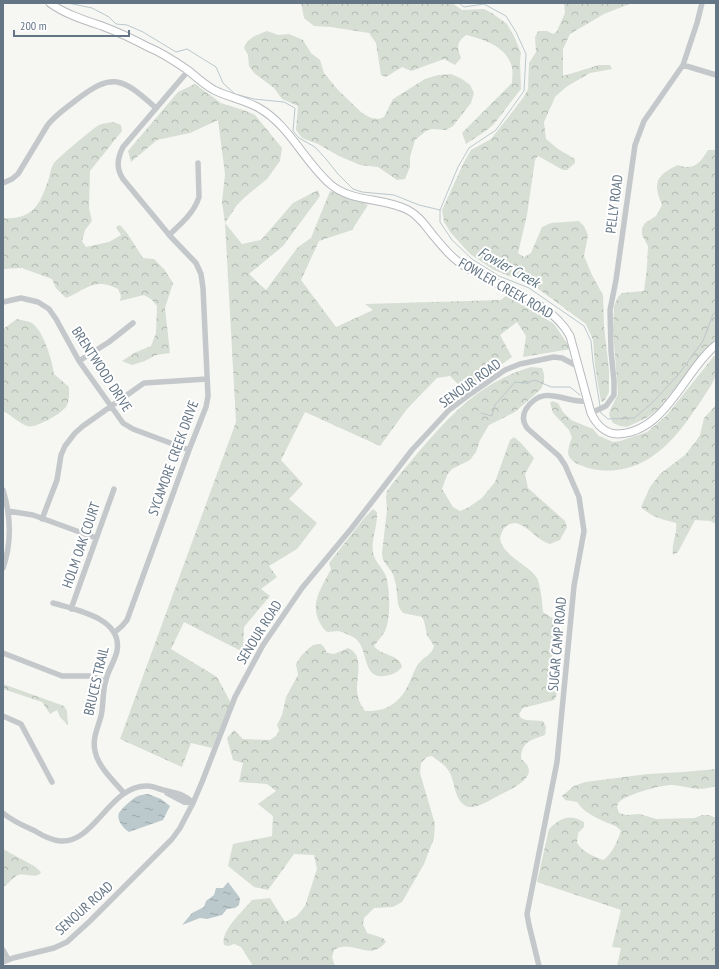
<svg xmlns="http://www.w3.org/2000/svg" width="719" height="969" viewBox="0 0 719 969" font-family="'PT Sans Narrow',sans-serif">
  <style>
    .forest { fill: url(#forest-crowns) }
    .water { fill: url(#water-ripples) }
    .lines { fill: none; stroke-linecap: round; stroke-linejoin: round }
    .stream { stroke: #bbc8cc; stroke-width: 1 }
    .major-casing { stroke: #b7bbbf; stroke-width: 9 }
    .minor { stroke: #c4c8cb; stroke-width: 5.5 }
    .major { stroke: #fff; stroke-width: 7 }
    .labels { text-anchor: middle; dominant-baseline: central; stroke-width: 4; stroke-linejoin: round; paint-order: stroke }
    .street-label { font-size: 14px; fill: #647585; stroke: #fff }
    .water-label { font-size: 15px; font-style: italic; fill: #5f7782; stroke: #fff }
  </style>
  <defs>
    <pattern id="forest-crowns" width="20" height="18" patternUnits="userSpaceOnUse"><rect width="20" height="18" fill="#d7ded4"/><path d="M2 6a3 3 0 1 1 6 0M12 15a3 3 0 1 1 6 0" fill="none" stroke="#b2b9b2"/></pattern>
    <pattern id="water-ripples" width="26" height="14" patternUnits="userSpaceOnUse"><rect width="26" height="14" fill="#bbc8cc"/><path d="M2 4q2-2 4 0t4 0M15 11q2-2 4 0t4 0" fill="none" stroke="#9ca7ab"/></pattern>
  </defs>
  <rect width="100%" height="100%" fill="#f6f7f3"/>
  <path class="forest" d="M301 3H452L462 10 484 9 492 13 507 24 514 36 521 53 520 61 521 89 494 124 487 130 466 144 462 133 512 83C512 78 513 72 512 67 506 46 485 40 466 35 456 43 457 47 461 58L455 65 444 59 411 71 402 67 386 77 381 75 376 43 369 33 331 27 314 26 304 18Z
    M564 3H632L604 14 570 34 563 49V76L599 65H610L612 69 590 73 566 87 555 97 544 122 546 139 558 149 575 159V163L567 170H563L538 156 535 160 527 215 518 253 524 257 531 253 542 227 551 223 579 221 584 226 588 235 584 256 592 275 603 295 604 326 609 370V392L606 398 603 402 601 401 595 366 593 340 586 324 533 285 494 270 470 254 451 233 444 222 442 210 465 160 471 150 491 139 523 98 528 89 529 63 536 52 535 37 538 31H547L553 34 557 31 565 13Z
    M267 31 278 35 289 34 303 40 311 53 320 60 324 73 338 90 362 113 371 118 379 119 384 117 393 99 425 79 438 75 451 74 462 79 470 85 474 93 471 103 453 126 446 130 432 129 426 131 415 140 410 157V167L405 179 397 180 378 167 360 165 339 156 318 144 302 138 296 130 298 106 282 99 274 88 254 73 249 66 248 55 244 48C247 38 257 35 267 31Z
    M195 84 221 103 246 111 255 115 282 148 280 161 267 179 245 197 237 205 225 223 242 244 261 240 293 203 318 190 320 196 283 246 249 274 266 290 298 247 311 238 330 191 368 205 352 230 319 241 301 280 336 327 373 310 365 304 501 300 508 294 554 324 571 349 523 357 526 336 517 322 500 335 512 357 464 390 450 376 437 378 407 409 380 446 305 412 281 460 303 484 289 499 317 523 297 549 269 566 277 577 261 589 270 596 244 627 243 652 184 622 171 649 217 677 231 703 212 748 191 743 182 767 120 739 236 422 225 223 222 202 225 174 218 120 190 133 157 140 131 162 128 151 178 92Z
    M114 122 121 125 122 131 90 171 89 208 92 221 85 230 82 241 86 247 109 242 121 235 116 227 120 225 127 233 143 258 154 259 164 269 173 283 165 308 170 353 156 355 145 361 132 365 122 361 134 353 151 346 156 333 157 306 151 299 144 295 120 301 121 296 118 289C95 277 87 289 66 298L56 288 52 279 22 268 3 269V218C34 220 40 204 49 178 50 174 51 167 54 163 58 158 92 129 99 125 103 123 109 123 114 122Z
    M708 150H716V306L715 340 657 410 648 417 627 427 620 426 613 423 609 415 610 410 618 394 613 330 614 306 618 297 622 293 644 291 647 267 648 246 642 235V228L645 223 656 216 662 205C653 183 655 176 678 165 694 171 700 163 708 150Z
    M17 319C21 320 28 321 32 323 44 332 52 360 54 374L69 387C69 394 70 402 65 408 60 414 35 429 27 426 19 423 11 415 3 411V329Z
    M716 355C716 361 717 369 716 374 714 382 707 391 703 398 688 420 673 443 650 458 630 471 602 475 580 465 575 463 569 459 568 453 568 448 570 442 572 438L569 430 553 413 550 403 552 401 558 403 563 412 571 420 593 429 599 436 613 442 620 441 647 432 666 416 714 356Z
    M531 367 542 368C545 375 545 382 541 389L515 412 489 425 480 440 476 452 470 460 452 469 447 475 442 489 453 507 460 511 469 507 482 498 495 482 510 440 514 437 521 443 534 458 525 474 528 488 565 521 567 527 560 540 550 544C537 540 531 529 519 524 515 522 512 523 508 525 505 527 503 529 502 532 492 551 530 565 537 578 541 586 542 603 543 612L554 619 556 625 550 673 558 684 556 697 554 700 523 708 519 714 521 718 526 720 543 721 546 727 545 735C531 740 521 742 521 759 544 776 511 789 498 796 490 800 478 808 469 807 455 804 455 783 450 773 446 765 438 761 432 756L427 757 421 763 420 773 435 824 434 838 424 864 402 902 393 907 374 908 364 918 363 924 367 933 383 938 386 942C368 963 354 938 334 950L332 957 335 966H253L241 947 234 944 229 946 224 945C220 931 243 911 252 900L270 898 285 922 297 916 305 906 317 869 314 855 294 854 268 890 254 887 228 866 233 844 272 836 273 816 258 804 276 791 267 784 239 782 243 763 233 760 227 738 234 730 243 739 270 740 277 735 279 730 277 725 282 715 286 697 298 675 296 664 301 656 308 649 313 645 321 644 324 647 327 653 334 654 348 648C364 655 357 673 357 688 357 697 360 704 365 711 388 712 401 702 410 681 413 675 415 667 420 662 426 655 431 656 434 646L427 635 424 621 422 617 403 613 400 609 398 604 396 585 393 574 383 560 382 553 387 510 386 497 387 491C396 478 407 466 416 455 450 415 480 382 531 367Z
    M716 405V524L710 521 695 520 678 552 673 555C671 544 678 533 676 523 663 520 650 516 641 507L650 487 660 474 685 455 696 441 700 435 704 418Z
    M373 509 377 512C378 525 371 539 373 552 374 561 382 567 386 576 390 590 391 618 385 631 382 636 378 641 374 646 381 656 400 654 402 667 397 673 392 675 384 676 363 679 368 651 357 640 353 636 343 632 338 631 335 631 331 632 328 632 324 631 322 626 320 623 309 603 322 587 331 569L329 563 365 517Z
    M3 684 64 706 67 711 68 725 60 717 57 710 50 714 42 702 3 689Z
    M716 769V786C696 792 692 787 673 785 663 784 625 795 619 802 618 803 617 806 617 807L619 813 626 815 640 814 656 819 695 818 702 815H709L716 818V966H617L621 948 612 947 621 910 537 882 549 829C562 817 569 814 584 822V827L578 833 577 843C583 852 593 856 603 860 611 856 618 840 621 831 615 823 607 824 599 819 591 815 581 809 577 802L565 800 562 796 574 786 585 782 648 774 683 772Z
    M3 849 34 866 41 872 40 874C33 878 26 873 18 875 12 878 9 884 3 887Z"/>
  <path class="water" d="M148 794 161 799 170 806 163 820 129 832C124 829 116 820 119 813 122 808 133 798 138 796 141 795 145 794 148 794Z
    M228 882 240 898 239 905 235 908 227 909 222 915 207 919 200 918 182 925 192 913 204 907 206 901 214 895 216 888H223Z"/>
  <g class="lines">
    <path class="stream" d="M68 3 92 8 109 17 116 24 127 25 143 32 176 52 187 49 216 67 223 83 235 94 254 99 284 102 295 108 293 131 299 138 315 147 326 159 338 174 353 189 362 192 394 195 419 205 440 210
      M459 3 464 7 484 4 506 16 516 32 526 54 524 91 496 130 469 148 458 167 440 210V222L452 240 472 259 499 276 529 288 584 326 591 341 593 362 600 406
      M600 411 601 413 608 419 634 418 653 402 678 375 703 341 713 314 716 312
      M481 413 492 416 495 405 515 382 526 383 535 380 551 387H570L580 395"/>
    <defs>
      <path id="major" d="M50 3C65 14 84 20 102 26 118 32 133 39 148 47 163 53 176 62 189 71 197 78 205 85 214 90 228 97 245 100 259 108 289 125 304 161 330 184 352 203 383 197 408 210 418 215 425 225 432 234 442 246 452 259 466 267 499 289 550 299 570 336L591 413C596 424 605 434 618 434 666 432 684 371 716 345"/>
    </defs>
    <use href="#major" class="major-casing"/>
    <path class="minor" d="M683 65 716 75
      M3 183 12 179 18 174 47 126C54 116 65 109 75 101 113 71 122 78 156 108
      M169 235C181 224 194 213 199 197L198 163
      M3 302 21 298 38 302 49 309 56 319 79 361 123 423 133 429 189 450
      M79 361 109 342 133 323
      M591 413 606 406 614 395V381L611 351 610 310 616 280 635 145 644 121 683 65 697 23 702 3
      M3 490C11 516 12 542 3 568
      M8 511 33 515 96 538
      M42 519 57 480 61 455 65 446 75 433 83 426 144 383 207 379
      M53 603C76 610 123 618 117 651 115 661 108 670 106 680 102 691 104 704 101 716 98 728 92 738 95 751 98 767 114 781 124 793
      M71 609 114 489
      M114 633 122 626 127 620 189 450 206 407 208 396 203 288 201 274 196 263 171 237 123 179C116 168 117 159 123 147L188 71
      M3 653 62 676H91L105 681
      M3 716 21 724 52 782
      M167 793 184 802 192 803
      M3 813C12 821 24 826 35 831 43 836 51 840 60 841 95 844 110 784 148 786 153 786 158 789 163 790 175 793 183 793 193 803
      M3 950 8 959
      M3 962 13 958 54 948 67 942 90 921 172 839 180 828 193 803 202 782 235 697 263 645 302 588 351 529 412 450 449 410 466 397 505 370 520 364 554 357 562 358 579 367
      M539 966 529 925 527 914 557 762 574 586 584 531 579 497 565 465 559 456 528 429C523 423 522 416 526 409 544 382 565 404 587 401"/>
    <use href="#major" class="major"/>
  </g>
  <g class="labels">
    <g class="street-label">
      <text transform="translate(614 204) rotate(-83)">PELLY ROAD</text>
      <text transform="translate(506 288) rotate(30)">FOWLER CREEK ROAD</text>
      <text transform="translate(102 369) rotate(57)">BRENTWOOD DRIVE</text>
      <text transform="translate(470 383) rotate(-36)">SENOUR ROAD</text>
      <text transform="translate(173 458) rotate(-70)">SYCAMORE CREEK DRIVE</text>
      <text transform="translate(81 545) rotate(-71)">HOLM OAK COURT</text>
      <text transform="translate(259 632) rotate(-58)">SENOUR ROAD</text>
      <text transform="translate(557 644) rotate(-85)">SUGAR CAMP ROAD</text>
      <text transform="translate(96 681) rotate(-77)">BRUCES TRAIL</text>
      <text transform="translate(84 908) rotate(-42)">SENOUR ROAD</text>
    </g>
    <g class="water-label">
      <text transform="translate(509 267) rotate(29)">Fowler Creek</text>
    </g>
  </g>
  <rect width="719" height="969" fill="none" stroke="#647585" stroke-width="8"/>
  <path d="M14 30v6h115v-6" fill="none" stroke="#647585" stroke-width="2"/>
  <text x="20" y="30" font-size="12" fill="#647585" stroke="#ffffff" stroke-width="3" paint-order="stroke">200 m</text>
</svg>
